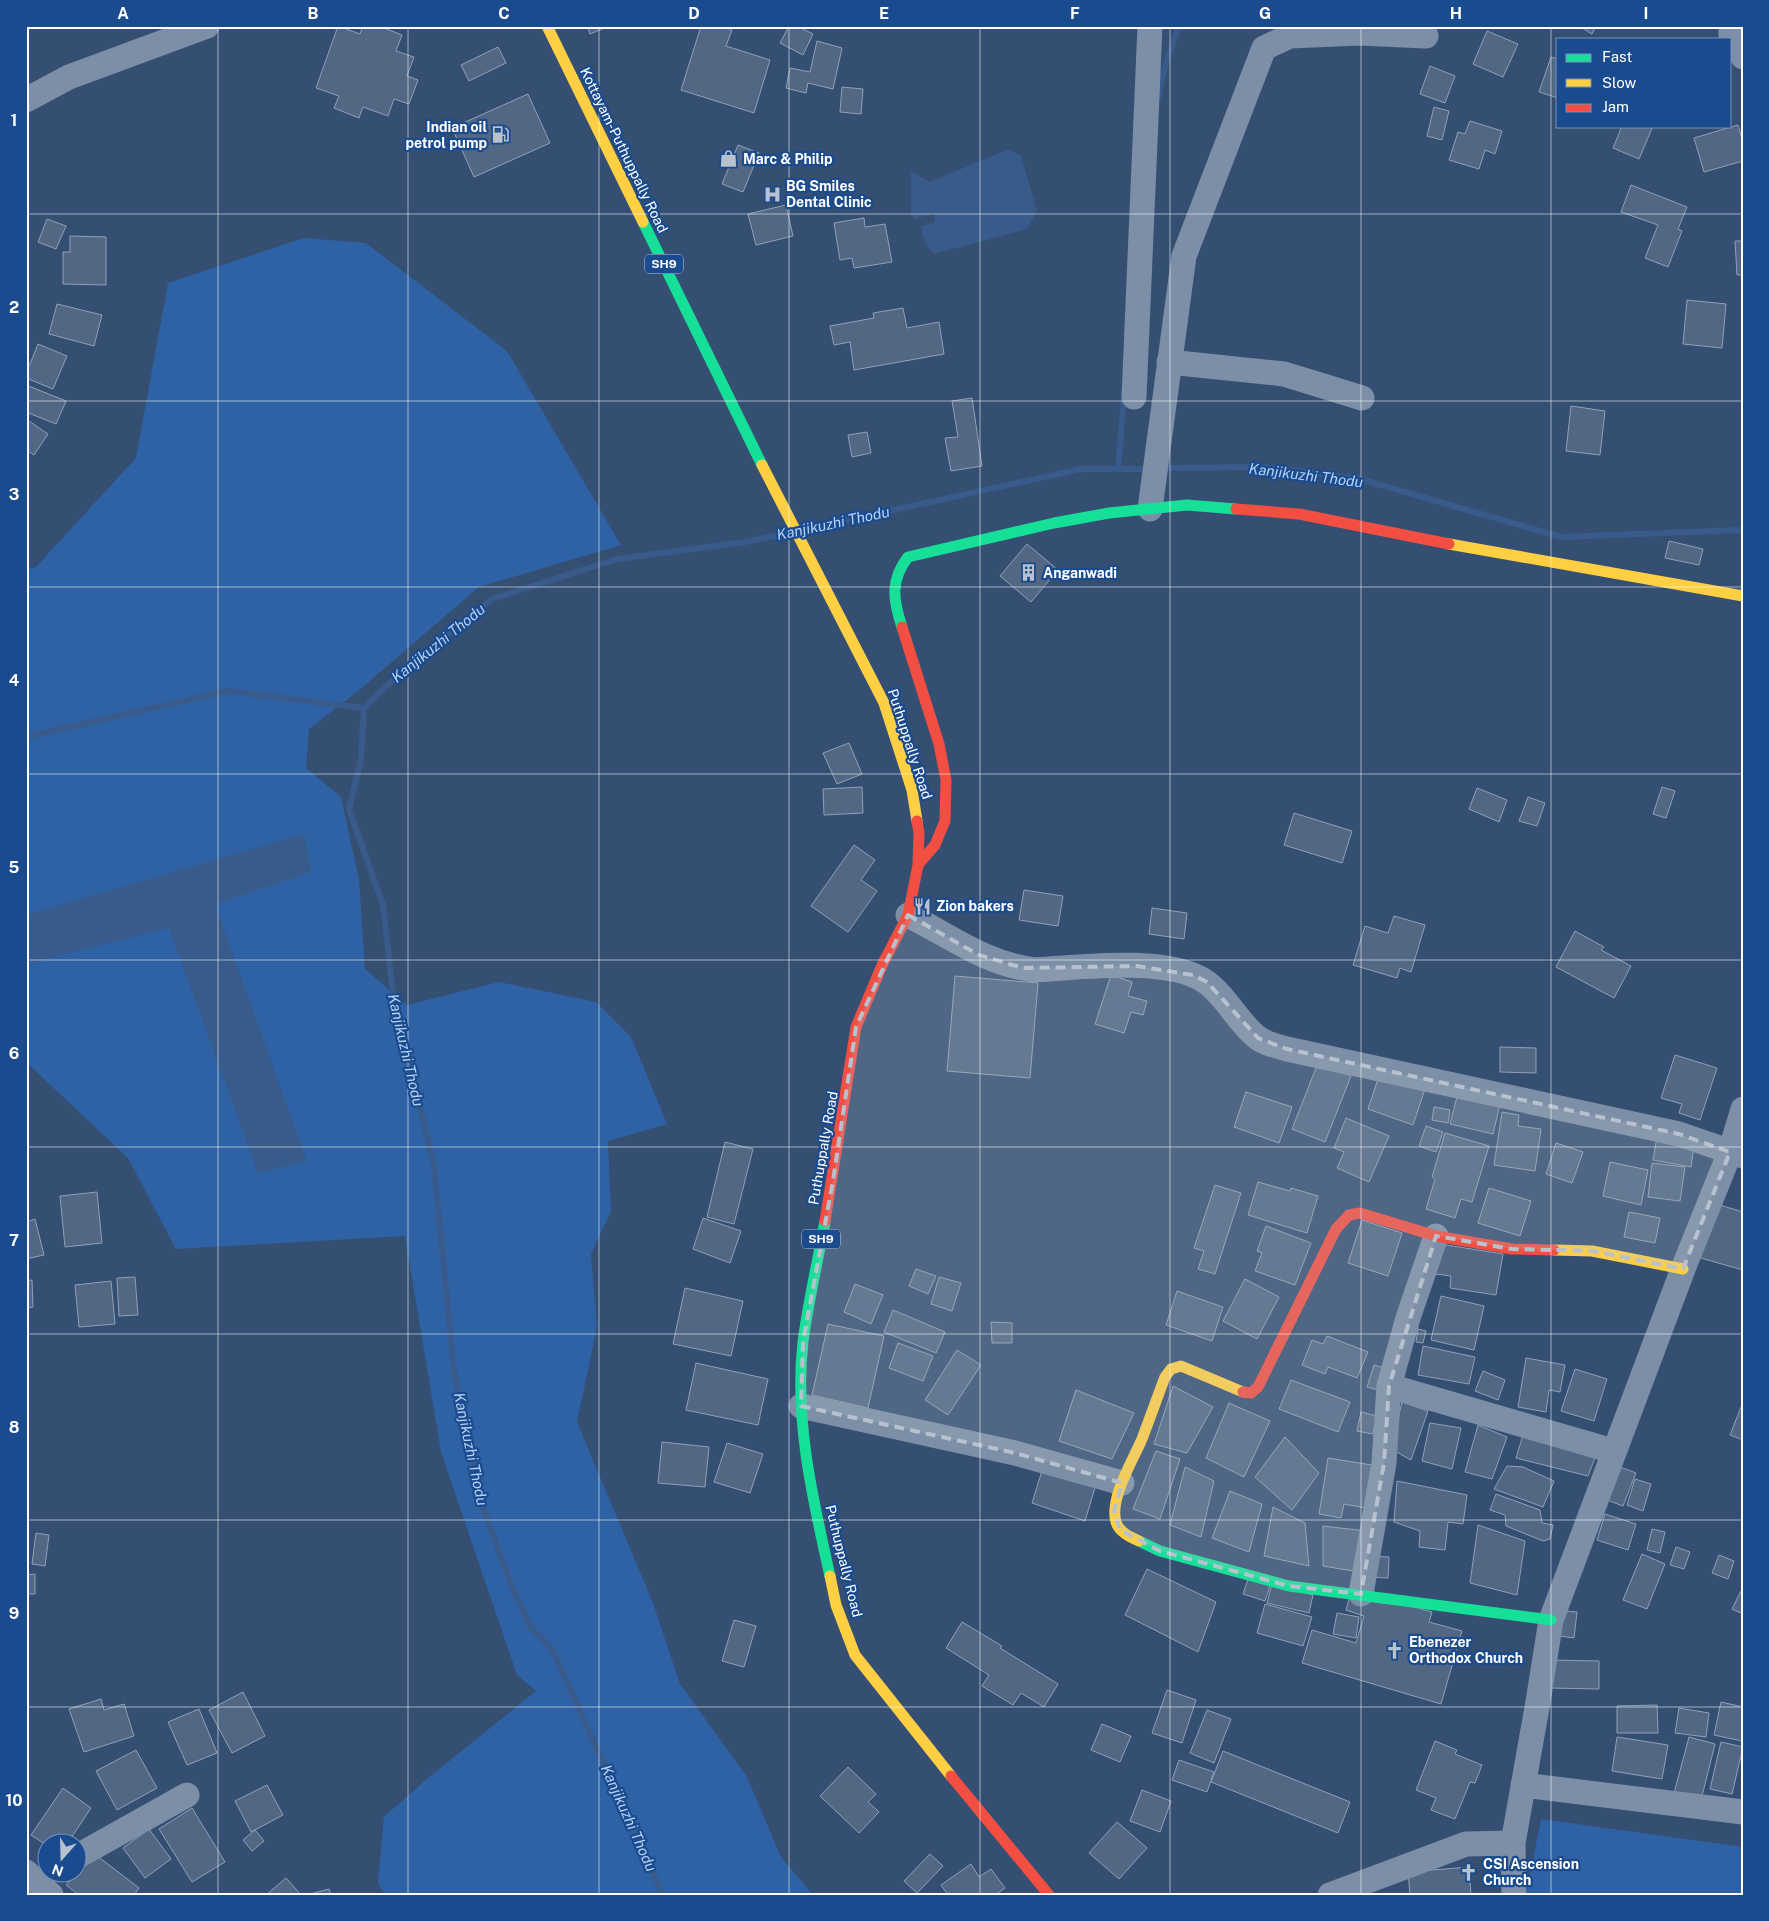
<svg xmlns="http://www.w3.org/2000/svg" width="1769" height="1921" viewBox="0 0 1769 1921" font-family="'Public Sans',sans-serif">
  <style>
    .green { fill: #2e62a5 }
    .water { fill: #395b8b }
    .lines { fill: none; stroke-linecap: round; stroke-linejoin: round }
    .stream { stroke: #395b8b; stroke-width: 6 }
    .building { fill: #526784; stroke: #91a0b6 }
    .street { stroke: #7c8fa7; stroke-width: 25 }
    .fast { stroke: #16e098; stroke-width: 11 }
    .slow { stroke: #ffcf43; stroke-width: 11 }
    .jam { stroke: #f24e42; stroke-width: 11 }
    .marked { fill: #b8c1ce; fill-opacity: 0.2; stroke: #b8c1ce; stroke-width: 4; stroke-dasharray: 10 6; stroke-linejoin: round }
    .grid { fill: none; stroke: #fff; stroke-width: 1; stroke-opacity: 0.55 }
    .labels { text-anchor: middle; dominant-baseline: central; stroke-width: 4.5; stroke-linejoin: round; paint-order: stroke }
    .shield { fill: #1a4b8e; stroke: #bac9dd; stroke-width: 1 }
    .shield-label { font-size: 12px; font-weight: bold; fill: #fff }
    .poi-label { font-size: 14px; font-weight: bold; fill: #fff; stroke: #1a4b8e; text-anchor: start }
    .street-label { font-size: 14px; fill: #fff; stroke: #1a4b8e }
    .water-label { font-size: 15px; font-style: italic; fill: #b4d1f5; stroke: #1a4b8e }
    .neatline { fill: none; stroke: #fff; stroke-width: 2 }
    .grid-label { font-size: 16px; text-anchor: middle; font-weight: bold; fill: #fff }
  </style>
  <rect width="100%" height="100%" fill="#354f73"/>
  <path class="green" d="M304 238 366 243 507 351 621 545 479 587 358 691 309 729 306 768 341 797 359 880 365 969 407 1005 499 982 596 1002 631 1037 667 1124 608 1141 611 1211 591 1254 597 1327 577 1422 653 1603 680 1684 747 1777 781 1857 813 1895H385L378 1883 384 1817 428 1778 536 1691 517 1675 441 1452 405 1236 176 1249 128 1158 26 1062V570L36 567 136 458 168 283Z
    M1541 1819 1743 1847V1895H1526Z"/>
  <path class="water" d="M1009 149 1021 156 1037 211 1027 229 934 254 926 244 920 227 935 222 934 213 915 219 911 214V171L930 182Z
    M304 834 311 872 215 904 307 1161 258 1173 169 928 26 964V915Z"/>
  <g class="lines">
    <path class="stream" d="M1158 98 1165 66 1179 26
      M1161 468 1263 467 1360 479 1561 537 1743 530
      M1118 469 1124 396
      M802 530 1081 469H1151
      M26 737 227 691 364 708
      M663 1895 552 1649 530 1627 511 1584 483 1508 454 1372 434 1165 394 1003 383 905 349 809 361 760 364 708 403 670 492 599 617 559 745 542 788 533"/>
  </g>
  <path class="building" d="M338 26 360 34 363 26H385L384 28 402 35 396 51 414 57 407 76 418 80 409 104 394 99 388 116 363 107 359 118 334 108 339 96 316 88Z
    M587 26H609L590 34Z
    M701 26H721L732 30 726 46 770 60 754 113 681 90Z
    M789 26H797L813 34 803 55 780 43Z
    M1579 26H1596L1592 34Z
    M1487 31 1518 44 1503 77 1473 64Z
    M817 41 842 48 833 89 808 83 806 93 786 88 790 68 810 72Z
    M498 47 506 63 469 81 461 65Z
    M1551 57 1558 59V98L1539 92Z
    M1430 66 1455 76 1445 103 1420 94Z
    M842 87 863 89 861 114 840 112Z
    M528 94 550 143 474 177 452 128Z
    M1434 107 1449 111 1442 140 1427 136Z
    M1470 121 1502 131 1495 154 1485 150 1479 169 1449 160 1458 132 1465 134Z
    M1738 125 1743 142V161L1704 172 1694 138Z
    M1622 126H1653L1639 159 1613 148Z
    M738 145 759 153 743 192 722 184Z
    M1631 185 1687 207 1678 229 1682 231 1668 267 1645 258 1658 225 1621 212Z
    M786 205 793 236 756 245 748 214Z
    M864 218 865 227 885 224 892 262 854 268 852 258 840 260 834 223Z
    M47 219 66 226 56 249 38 242Z
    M70 236 106 237V285L63 284V252H70Z
    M1735 241H1743V275H1737Z
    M1687 300 1726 304 1722 348 1683 344Z
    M57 304 102 315 94 346 49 334Z
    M903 308 907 328 939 322 944 354 854 370 850 342 834 345 830 326 874 318 873 313Z
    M38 344 67 356 53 389 26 378V374Z
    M26 385 66 401 56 424 26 412Z
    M972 398 982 466 951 471 945 438 958 437 952 401Z
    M1571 406 1605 411 1600 455 1566 451Z
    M26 419 48 434 34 455 26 450Z
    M867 432 871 453 852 457 848 435Z
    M1669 541 1703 549 1699 565 1665 558Z
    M1027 544 1058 570 1031 602 1000 576Z
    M849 743 862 774 837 784 823 753Z
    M862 787 863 813 824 815 823 789Z
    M1662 787 1675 791 1666 818 1653 814Z
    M1477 788 1507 800 1499 822 1469 809Z
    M1528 797 1545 803 1537 826 1519 821Z
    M1294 813 1352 831 1342 863 1284 845Z
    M854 845 875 860 861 880 877 891 848 932 811 906Z
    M1024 890 1063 896 1058 926 1019 920Z
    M1152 908 1187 913 1184 939 1149 934Z
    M1394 916 1425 925 1411 972 1400 968 1397 978 1353 965 1365 926 1388 933Z
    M1575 931 1604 947 1601 950 1631 966 1614 998 1556 967Z
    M1111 975 1132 982 1128 996 1147 1001 1143 1015 1131 1012 1124 1033 1095 1024Z
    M955 976 1038 983 1030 1078 947 1071Z
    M1500 1047 1536 1048V1073L1500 1072Z
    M1675 1055 1717 1068 1700 1120 1679 1113 1682 1104 1661 1098Z
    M1318 1063 1351 1076 1325 1142 1292 1129Z
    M1381 1070 1426 1086 1413 1125 1368 1109Z
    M1459 1089 1501 1100 1493 1134 1450 1124Z
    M1246 1092 1292 1107 1279 1143 1234 1127Z
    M1434 1107 1450 1110 1448 1123 1432 1120Z
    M1502 1112 1519 1115 1518 1126 1541 1129 1535 1171 1494 1165Z
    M1346 1118 1389 1136 1369 1182 1337 1168 1344 1152 1334 1148Z
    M1426 1126 1443 1132 1436 1152 1419 1146Z
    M1658 1131 1695 1138 1691 1167 1653 1160Z
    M1445 1133 1489 1146 1472 1202 1461 1199 1455 1218 1426 1209 1435 1179 1432 1177Z
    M725 1142 753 1149 734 1224 707 1217Z
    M1556 1143 1583 1152 1572 1183 1546 1174Z
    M1610 1162 1648 1170 1641 1205 1603 1196Z
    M1652 1163 1685 1167 1680 1201 1648 1197Z
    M1258 1182 1290 1191 1291 1188 1318 1196 1307 1233 1248 1215Z
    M1215 1185 1241 1193 1215 1274 1198 1269 1204 1251 1194 1248Z
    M1489 1188 1531 1201 1520 1236 1478 1223Z
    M97 1192 102 1243 65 1247 60 1196Z
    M1713 1203 1743 1212V1270L1697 1257Z
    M1629 1212 1660 1218 1655 1243 1624 1237Z
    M703 1218 741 1231 730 1263 693 1249Z
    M35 1219 44 1255 26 1259V1222Z
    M1362 1220 1402 1233 1388 1276 1348 1263Z
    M1266 1226 1311 1243 1295 1285 1255 1271 1262 1253 1257 1251Z
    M1440 1244 1503 1254 1496 1295 1450 1288 1451 1276 1435 1274Z
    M916 1269 936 1276 928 1294 909 1286Z
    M135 1277 138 1315 119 1316 117 1278Z
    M939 1277 961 1283 952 1311 931 1304Z
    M1245 1279 1279 1297 1257 1339 1223 1321Z
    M32 1280 33 1307 26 1308V1281Z
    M111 1281 115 1324 79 1327 75 1285Z
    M855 1284 883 1295 871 1324 844 1312Z
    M685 1288 743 1301 731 1356 673 1344Z
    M1177 1291 1223 1307 1212 1341 1166 1325Z
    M1441 1296 1484 1306 1474 1350 1431 1340Z
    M893 1310 945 1332 936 1353 884 1332Z
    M991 1322 1012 1323V1343H992Z
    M828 1324 884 1336 868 1408 812 1395Z
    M1418 1329 1426 1331 1423 1343 1416 1342Z
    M1327 1336 1368 1352 1357 1378 1328 1367 1325 1374 1302 1365 1312 1340 1323 1344Z
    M898 1343 933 1356 923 1381 889 1368Z
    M1423 1346 1475 1357 1469 1384 1418 1375Z
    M957 1350 981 1365 948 1415 925 1400Z
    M1526 1358 1565 1365 1560 1392 1549 1390 1546 1412 1518 1407Z
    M696 1363 768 1379 758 1425 686 1410Z
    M1374 1365 1392 1370 1386 1392 1367 1387Z
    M1575 1369 1607 1379 1594 1421 1561 1411Z
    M1483 1371 1505 1380 1498 1400 1475 1391Z
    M1291 1380 1350 1402 1338 1432 1279 1409Z
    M1173 1386 1213 1407 1187 1453 1154 1444Z
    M1076 1390 1134 1413 1112 1459 1059 1441Z
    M1402 1402 1428 1411 1411 1460 1391 1449Z
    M1743 1402V1440L1730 1435Z
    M1229 1403 1270 1421 1244 1477 1206 1458Z
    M1361 1412 1377 1416 1373 1434 1357 1431Z
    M1430 1423 1461 1428 1452 1469 1422 1461Z
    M1478 1425 1507 1437 1492 1479 1465 1472Z
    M1523 1435 1596 1455 1588 1476 1516 1458Z
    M1285 1437 1319 1473 1292 1510 1255 1477Z
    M662 1442 709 1447 705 1487 658 1483Z
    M727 1443 763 1454 750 1493 714 1482Z
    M1156 1451 1180 1459 1160 1519 1133 1509Z
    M1328 1458 1378 1466 1371 1509 1344 1504 1341 1518 1319 1514Z
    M1604 1461 1636 1473 1623 1506 1591 1494Z
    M1044 1464 1097 1481 1085 1521 1032 1503Z
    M1507 1466 1523 1467 1554 1481 1543 1507 1494 1489Z
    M1185 1467 1214 1481 1201 1537 1170 1525Z
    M1635 1479 1651 1484 1643 1511 1627 1505Z
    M1397 1481 1467 1495 1463 1524 1448 1522 1445 1550 1419 1547 1420 1531 1394 1522Z
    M1230 1491 1262 1504 1249 1552 1212 1538Z
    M1496 1494 1540 1510 1542 1523 1553 1525 1550 1539 1543 1541 1506 1526 1505 1515 1490 1510Z
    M1273 1507 1305 1523 1309 1566 1264 1556Z
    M1605 1514 1636 1524 1628 1550 1597 1540Z
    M1478 1525 1525 1541 1517 1595 1470 1583Z
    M1323 1526 1366 1531 1359 1572 1323 1566Z
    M1652 1529 1665 1532 1660 1553 1647 1550Z
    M36 1533 49 1535 45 1566 32 1564Z
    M1676 1547 1690 1552 1684 1569 1670 1565Z
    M1642 1554 1665 1564 1647 1609 1623 1600Z
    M1719 1555 1734 1561 1728 1579 1712 1573Z
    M1368 1556 1389 1557 1388 1578 1367 1577Z
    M1147 1569 1216 1602 1198 1652 1125 1615Z
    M35 1574V1594H26V1575Z
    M1248 1579 1270 1586 1265 1601 1243 1594Z
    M1272 1584 1313 1595 1309 1613 1267 1603Z
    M1743 1587V1614L1732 1609Z
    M1352 1589 1432 1612 1429 1622 1462 1631 1441 1704 1302 1663 1312 1630 1356 1643 1364 1616 1346 1610Z
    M1265 1604 1312 1617 1303 1646 1257 1633Z
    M1555 1610 1577 1612 1574 1638 1552 1635Z
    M1337 1613 1359 1617 1356 1638 1333 1634Z
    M734 1620 756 1626 744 1667 722 1661Z
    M962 1622 1002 1646 1000 1648 1058 1684 1044 1707 1021 1693 1013 1705 982 1686 989 1675 946 1648Z
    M1548 1660 1599 1661V1689L1548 1688Z
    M1167 1690 1196 1700 1182 1743 1152 1733Z
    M243 1692 265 1736 232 1753 209 1710Z
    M101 1699 104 1710 124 1704 134 1736 84 1752 69 1709Z
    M1721 1702 1743 1707 1742 1741 1714 1735Z
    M1657 1705 1658 1733H1617V1706Z
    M1679 1708 1709 1713 1706 1737 1675 1733Z
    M199 1709 217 1753 187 1765 168 1722Z
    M1207 1710 1231 1719 1214 1763 1190 1753Z
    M1102 1724 1131 1736 1120 1762 1091 1750Z
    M1617 1737 1668 1745 1662 1779 1612 1771Z
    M1689 1737 1715 1744 1700 1804 1673 1797Z
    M1435 1741 1457 1750 1455 1754 1482 1765 1475 1783 1470 1782 1455 1819 1431 1810 1436 1798 1416 1790Z
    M1721 1742 1743 1747 1732 1794 1710 1789Z
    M136 1750 157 1788 117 1810 96 1771Z
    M1223 1751 1350 1802 1338 1833 1211 1782Z
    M1179 1760 1214 1772 1207 1792 1172 1780Z
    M848 1767 876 1794 868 1802 879 1812 859 1833 820 1796Z
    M267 1785 283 1815 251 1832 235 1801Z
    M63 1788 91 1808 67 1844H48V1846L31 1835Z
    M1142 1790 1171 1801 1160 1832 1130 1821Z
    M192 1808 225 1862 192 1882 159 1829Z
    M1117 1822 1147 1848 1119 1879 1089 1853Z
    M149 1829 171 1859 145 1878 123 1848Z
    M255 1830 264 1841 252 1851 243 1840Z
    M92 1852 139 1888 134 1895H79L66 1885 75 1874H78V1870Z
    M930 1854 943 1866 917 1893 904 1881Z
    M971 1864 979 1877 991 1869 1005 1888 995 1895H948L941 1885Z
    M1469 1867 1471 1895H1410L1408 1872Z
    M286 1878 301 1895H266Z
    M329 1889 331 1895H311L310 1894Z"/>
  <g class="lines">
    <path class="street" d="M1731 26V36L1743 57
      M26 100 69 77 207 26
      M1169 362 1284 374 1362 398
      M1134 397 1150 26
      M1150 509 1184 256 1264 48 1290 36 1359 33 1426 36
      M908 915C952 937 986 964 1035 970 1079 967 1170 956 1206 982 1225 995 1240 1025 1258 1038 1266 1044 1277 1046 1287 1049L1679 1134 1743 1156
      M1389 1386 1613 1451
      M801 1406 1015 1453 1122 1483
      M1361 1594 1384 1463 1389 1386 1408 1318 1436 1236
      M1523 1785 1743 1812
      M78 1856 187 1795
      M26 1872 51 1895
      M1330 1895 1466 1844 1513 1843
      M1514 1895 1513 1843 1538 1702 1551 1620 1683 1269 1730 1152 1743 1109"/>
    <path class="fast" d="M643 222 762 465
      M902 627C893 600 890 580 908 557L1054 523 1109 513 1187 505 1236 509
      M825 1221C818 1261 808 1302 803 1342 794 1420 813 1500 830 1576
      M1139 1541 1160 1551 1289 1586 1551 1620"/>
    <path class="slow" d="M547 26 643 222
      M762 465 884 703 912 790 917 821
      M1449 544 1743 596
      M1554 1250 1592 1251 1683 1269
      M1139 1541C1130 1537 1119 1532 1116 1522 1109 1499 1133 1460 1142 1439 1150 1418 1157 1398 1165 1377L1171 1369 1181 1366 1243 1392
      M830 1576 836 1605 855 1655 951 1776"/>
    <path class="jam" d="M1236 509 1299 514 1449 544
      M902 627 939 744 946 780 945 821 935 845 918 865
      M825 1221 856 1027 883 963 908 915 918 865 919 833 917 821
      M1243 1392 1251 1393 1258 1387 1336 1229 1349 1215 1360 1213 1436 1236 1512 1249 1554 1250
      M951 1776 1049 1895"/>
  </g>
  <path class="marked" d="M908 915 979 955 1023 968 1137 966 1193 975 1207 982 1258 1038 1287 1049 1679 1134 1730 1152 1683 1269 1592 1251 1512 1249 1436 1236 1389 1386 1384 1463 1361 1594 1289 1586 1160 1551 1120 1530 1114 1511 1122 1483 1015 1453 801 1406 803 1342 833 1181 856 1027Z"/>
  <path class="grid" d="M218 26V1895M408 26V1895M599 26V1895M789 26V1895M980 26V1895M1170 26V1895M1361 26V1895M1551 26V1895M26 214H1743M26 401H1743M26 587H1743M26 774H1743M26 960H1743M26 1147H1743M26 1334H1743M26 1520H1743M26 1707H1743"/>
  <defs>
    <symbol id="fuel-bare" viewBox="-9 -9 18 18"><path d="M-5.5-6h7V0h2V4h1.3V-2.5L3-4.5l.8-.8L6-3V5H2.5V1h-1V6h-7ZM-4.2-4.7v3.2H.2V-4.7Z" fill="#b8c1ce" stroke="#1a4b8e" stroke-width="2.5" paint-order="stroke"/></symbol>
    <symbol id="shop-bare" viewBox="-9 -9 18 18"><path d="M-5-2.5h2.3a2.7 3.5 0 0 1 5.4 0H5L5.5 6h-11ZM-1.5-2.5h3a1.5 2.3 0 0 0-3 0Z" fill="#b8c1ce" stroke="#1a4b8e" stroke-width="2.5" paint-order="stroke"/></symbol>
    <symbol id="hospital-bare" viewBox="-9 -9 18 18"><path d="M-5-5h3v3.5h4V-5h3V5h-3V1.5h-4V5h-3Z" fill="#b8c1ce" stroke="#1a4b8e" stroke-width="2.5" paint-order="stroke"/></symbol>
    <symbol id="building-bare" viewBox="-9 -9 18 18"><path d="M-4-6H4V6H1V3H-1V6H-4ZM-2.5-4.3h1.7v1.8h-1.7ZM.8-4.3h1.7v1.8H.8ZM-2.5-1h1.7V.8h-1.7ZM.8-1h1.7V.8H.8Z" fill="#b8c1ce" stroke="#1a4b8e" stroke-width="2.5" paint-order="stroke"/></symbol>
    <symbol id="restaurant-bare" viewBox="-9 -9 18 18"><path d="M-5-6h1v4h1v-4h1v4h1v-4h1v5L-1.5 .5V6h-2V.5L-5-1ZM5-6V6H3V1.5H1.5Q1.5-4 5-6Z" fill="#b8c1ce" stroke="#1a4b8e" stroke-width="2.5" paint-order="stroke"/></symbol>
    <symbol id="church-bare" viewBox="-9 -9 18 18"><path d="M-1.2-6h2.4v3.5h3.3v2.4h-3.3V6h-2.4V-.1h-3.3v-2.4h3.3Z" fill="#b8c1ce" stroke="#1a4b8e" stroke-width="2.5" paint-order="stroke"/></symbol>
  </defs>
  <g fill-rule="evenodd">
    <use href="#fuel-bare" x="488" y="122" width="25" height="25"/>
    <use href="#shop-bare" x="716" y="146" width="25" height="25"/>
    <use href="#hospital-bare" x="760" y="182" width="25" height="25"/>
    <use href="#building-bare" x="1016" y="560" width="25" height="25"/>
    <use href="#restaurant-bare" x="910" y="894" width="25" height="25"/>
    <use href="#church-bare" x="1382" y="1638" width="25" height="25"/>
    <use href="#church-bare" x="1456" y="1860" width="25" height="25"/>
  </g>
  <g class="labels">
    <g class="shield">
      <rect x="645" y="254.5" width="38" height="19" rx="4"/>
      <rect x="802" y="1229.5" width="38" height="19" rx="4"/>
    </g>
    <g class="shield-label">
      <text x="664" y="264">SH9</text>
      <text x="821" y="1239">SH9</text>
    </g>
    <g class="poi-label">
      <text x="487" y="127" text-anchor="end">Indian oil<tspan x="487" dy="16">petrol pump</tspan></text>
      <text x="743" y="159">Marc &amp; Philip</text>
      <text x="786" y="186">BG Smiles<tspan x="786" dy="16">Dental Clinic</tspan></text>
      <text x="1043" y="573">Anganwadi</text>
      <text x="936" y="906">Zion bakers</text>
      <text x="1409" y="1642">Ebenezer<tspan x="1409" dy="16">Orthodox Church</tspan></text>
      <text x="1483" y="1864">CSI Ascension<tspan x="1483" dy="16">Church</tspan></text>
    </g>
    <g class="street-label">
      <text transform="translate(624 150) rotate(64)">Kottayam-Puthuppally Road</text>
      <text transform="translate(910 744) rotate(72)">Puthuppally Road</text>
      <text transform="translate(823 1148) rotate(-80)">Puthuppally Road</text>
      <text transform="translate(844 1561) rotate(76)">Puthuppally Road</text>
    </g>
    <g class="water-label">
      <text transform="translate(1306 475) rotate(7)">Kanjikuzhi Thodu</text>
      <text transform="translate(833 523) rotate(-12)">Kanjikuzhi Thodu</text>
      <text transform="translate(438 643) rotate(-39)">Kanjikuzhi Thodu</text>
      <text transform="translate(406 1050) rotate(77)">Kanjikuzhi Thodu</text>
      <text transform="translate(471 1449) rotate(78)">Kanjikuzhi Thodu</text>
      <text transform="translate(629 1818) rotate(66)">Kanjikuzhi Thodu</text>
    </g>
  </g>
  <rect width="1769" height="1921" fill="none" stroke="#1a4b8e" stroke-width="55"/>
  <rect x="1556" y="38" width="175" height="90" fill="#1a4b8e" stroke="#7693bb"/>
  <rect x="1566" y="54" width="25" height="8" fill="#16e098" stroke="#7693bb"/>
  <text x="1602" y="62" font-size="15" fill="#ffffff">Fast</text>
  <rect x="1566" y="79" width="25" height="8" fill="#ffcf43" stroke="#7693bb"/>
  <text x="1602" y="88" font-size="15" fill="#ffffff">Slow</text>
  <rect x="1566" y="104" width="25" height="8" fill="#f24e42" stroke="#7693bb"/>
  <text x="1602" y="112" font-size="15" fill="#ffffff">Jam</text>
  <g transform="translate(62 1858) rotate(200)"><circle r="24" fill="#1a4b8e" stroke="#7693bb"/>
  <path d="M0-4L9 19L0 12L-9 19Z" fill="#b8c1ce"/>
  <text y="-8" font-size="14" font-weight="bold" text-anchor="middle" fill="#ffffff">N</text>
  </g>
  <rect x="28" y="28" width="1714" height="1866" class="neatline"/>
  <g class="grid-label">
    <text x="123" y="19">A</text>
    <text x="313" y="19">B</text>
    <text x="504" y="19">C</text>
    <text x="694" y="19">D</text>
    <text x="884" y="19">E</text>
    <text x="1075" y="19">F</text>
    <text x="1265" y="19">G</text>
    <text x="1456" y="19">H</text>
    <text x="1646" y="19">I</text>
    <text x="14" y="126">1</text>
    <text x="14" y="313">2</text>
    <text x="14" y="500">3</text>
    <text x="14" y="686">4</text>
    <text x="14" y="873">5</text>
    <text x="14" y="1059">6</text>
    <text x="14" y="1246">7</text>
    <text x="14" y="1433">8</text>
    <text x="14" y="1619">9</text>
    <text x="14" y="1806">10</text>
  </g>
</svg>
